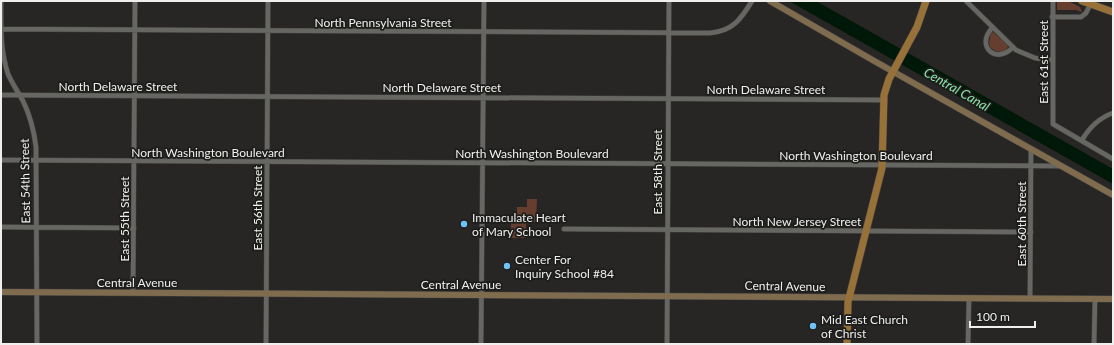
<svg xmlns="http://www.w3.org/2000/svg" width="1114" height="345" font-family="Lato,sans-serif">
  <style>
    .green { fill: #653e2f }
    .water { fill: #001807 }
    .lines { fill: none; stroke-linecap: round; stroke-linejoin: round }
    .street-casing { stroke: #464543; stroke-width: 5.5 }
    .secondary-casing { stroke: #464543; stroke-width: 7 }
    .primary-casing { stroke: #464543; stroke-width: 8 }
    .street { stroke: #666663; stroke-width: 4.5 }
    .secondary { stroke: #7f6b4d; stroke-width: 6 }
    .primary { stroke: #987138; stroke-width: 7 }
    .poi-dot { fill: #71c1f5; stroke: #1d1d1b; stroke-width: 1.5 }
    .labels { text-anchor: middle; dominant-baseline: central; stroke-width: 3.5; stroke-linejoin: round; paint-order: stroke }
    .street-label { font-size: 12px; fill: #efefed; stroke: #1d1d1b }
    .poi-label { font-size: 12px; fill: #efefed; stroke: #1d1d1b; text-anchor: start }
    .water-label { font-size: 13px; font-style: italic; fill: #8ce4a9; stroke: #1d1d1b }
  </style>
  <rect width="100%" height="100%" fill="#272624"/>
  <path class="green" d="M1057,1H1068L1080,7L1082,12L1076,10H1057Z
    M993,32L1006,43L1008,47C1004,55 995,52 990,47L989,42L991,33Z
    M527,199H537L536,222H526V238H511V220L514,217V215H517V207H527Z"/>
  <path class="water" d="M789,1H816L1113,169V184Z"/>
  <g class="lines">
    <defs>
      <path id="street" d="M1,1C1,26 0,50 8,74C12,83 18,92 23,101C30,115 34,131 36,147L37,344
        M966,1L1016,50L1035,58L1052,60
        M1053,1V124L1113,159
        M1052,17H1081L1086,13L1090,5
        M992,28C975,47 997,65 1013,47
        M1,29L710,33C733,31 741,19 752,1
        M1,95L883,100
        M1082,140C1089,128 1099,118 1113,113
        M1,160L1061,166
        M1,227L134,228
        M564,229L1031,232
        M133,293L135,1
        M1030,298L1031,149
        M266,344L268,1
        M481,344L484,1
        M667,344L669,1
        M968,344L969,298
        M1094,344L1095,299"/>
      <path id="secondary" d="M770,1L876,62L1113,195
        M1,292L1113,299"/>
      <path id="primary" d="M1082,1L1113,12
        M847,344L848,302L882,168L884,95L889,79L917,27L926,1"/>
    </defs>
    <use href="#street" class="street-casing"/>
    <use href="#secondary" class="secondary-casing"/>
    <use href="#primary" class="primary-casing"/>
    <use href="#street" class="street"/>
    <use href="#secondary" class="secondary"/>
    <use href="#primary" class="primary"/>
  </g>
  <g class="poi-dot">
    <circle cx="464" cy="224" r="4"/>
    <circle cx="507" cy="266" r="4"/>
    <circle cx="813" cy="326" r="4"/>
  </g>
  <g class="labels">
    <g class="street-label">
      <text x="383" y="22">North Pennsylvania Street</text>
      <text transform="translate(1043 62) rotate(-90)">East 61st Street</text>
      <text x="118" y="86">North Delaware Street</text>
      <text x="442" y="87">North Delaware Street</text>
      <text x="766" y="89">North Delaware Street</text>
      <text x="208" y="152">North Washington Boulevard</text>
      <text x="532" y="153">North Washington Boulevard</text>
      <text x="856" y="155">North Washington Boulevard</text>
      <text transform="translate(657 172) rotate(-90)">East 58th Street</text>
      <text transform="translate(25 181) rotate(-91)">East 54th Street</text>
      <text transform="translate(257 208) rotate(-90)">East 56th Street</text>
      <text transform="translate(124 219) rotate(-90)">East 55th Street</text>
      <text x="797" y="221">North New Jersey Street</text>
      <text transform="translate(1021 224) rotate(-90)">East 60th Street</text>
      <text x="137" y="282">Central Avenue</text>
      <text x="461" y="284">Central Avenue</text>
      <text transform="translate(785 286) rotate(1)">Central Avenue</text>
    </g>
    <g class="poi-label">
      <text x="472" y="217">Immaculate Heart<tspan x="472" dy="14">of Mary School</tspan></text>
      <text x="515" y="259">Center For<tspan x="515" dy="14">Inquiry School #84</tspan></text>
      <text x="821" y="319">Mid East Church<tspan x="821" dy="14">of Christ</tspan></text>
    </g>
    <g class="water-label">
      <text transform="translate(957 89) rotate(30)">Central Canal</text>
    </g>
  </g>
  <rect width="1114" height="345" fill="none" stroke="#efefed" stroke-width="4"/>
  <path d="M970 321v6h65v-6" fill="none" stroke="#efefed" stroke-width="2"/>
  <text x="976" y="321" font-size="12" fill="#efefed" stroke="#1d1d1b" stroke-width="3" paint-order="stroke">100 m</text>
</svg>
